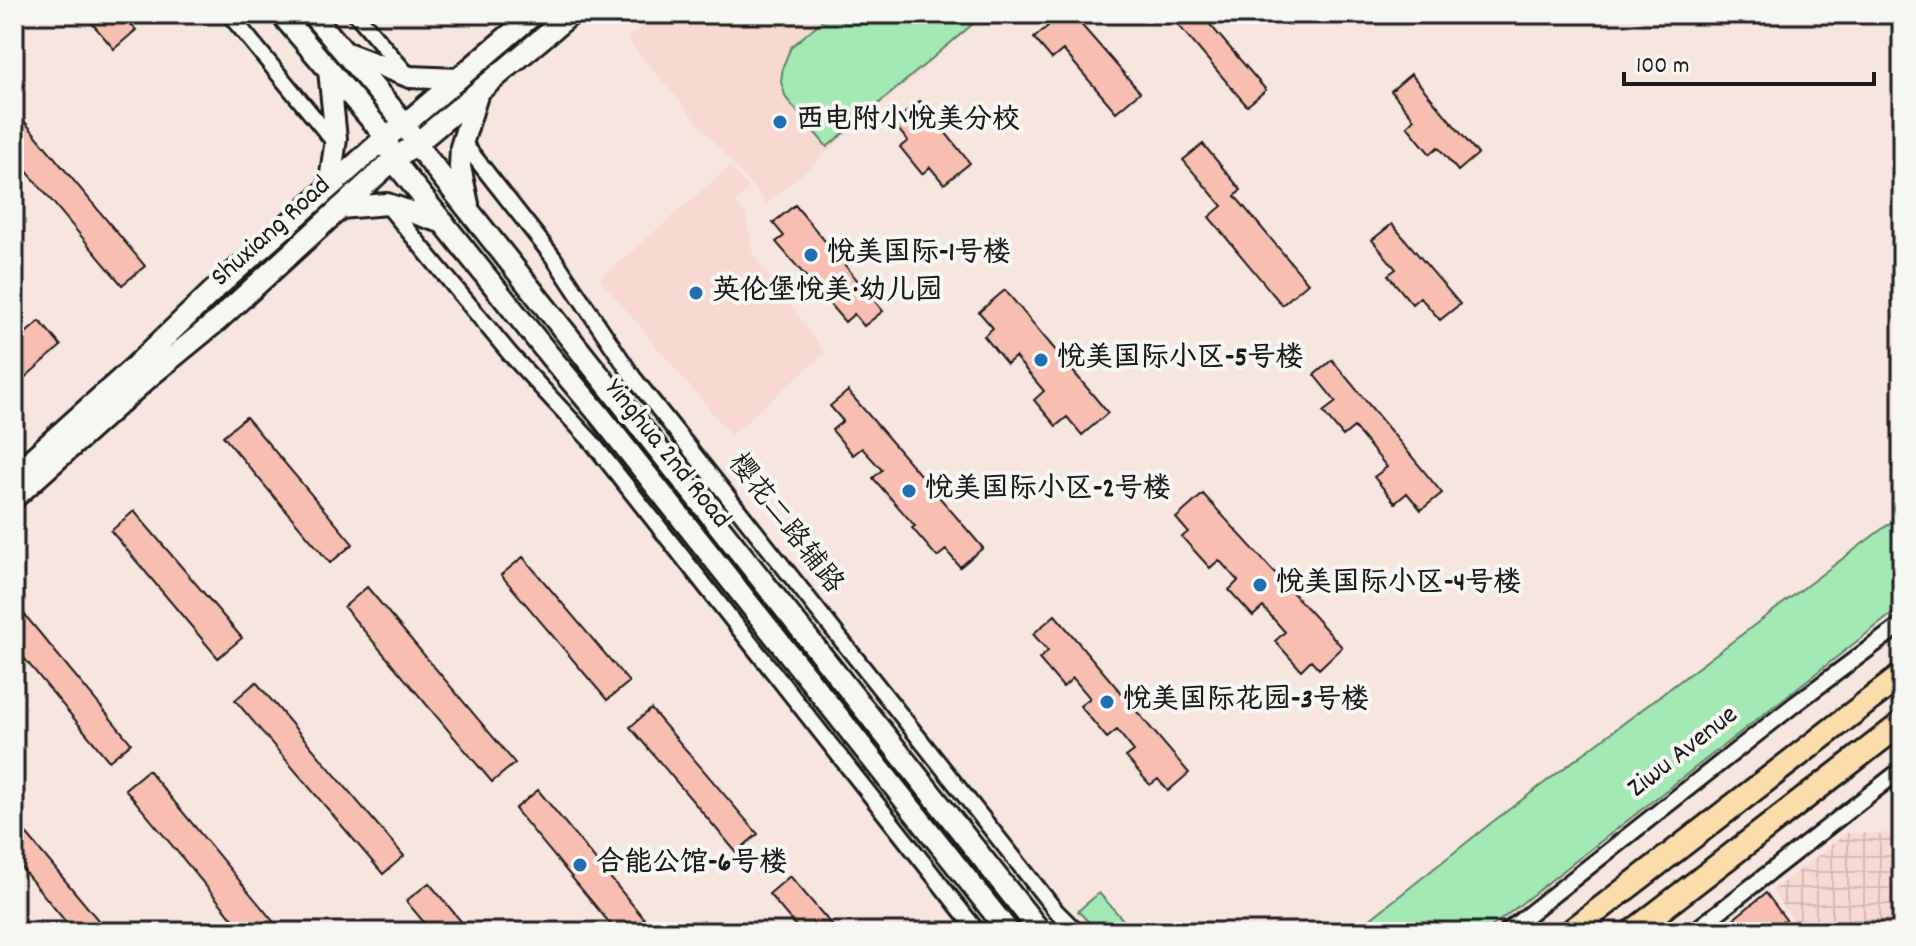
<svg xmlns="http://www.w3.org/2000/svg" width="1916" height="946" font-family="Dekko,'LXGW WenKai TC',sans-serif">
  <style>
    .built { fill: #f7d9d2 }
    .industrial { fill: url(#industrial-grid) }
    .green { fill: #a3e9b5; stroke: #608268; stroke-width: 2 }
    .building { fill: #f8beb2; stroke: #1c1c1c; stroke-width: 2 }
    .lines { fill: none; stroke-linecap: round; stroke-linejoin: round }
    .street-casing { stroke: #1c1c1c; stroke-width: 20 }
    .secondary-casing { stroke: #1c1c1c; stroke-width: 26 }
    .primary-casing { stroke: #1c1c1c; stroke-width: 28 }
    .street { stroke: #f6f6f2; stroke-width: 14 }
    .secondary { stroke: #f6f6f2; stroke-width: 20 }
    .primary { stroke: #fbddab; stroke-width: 22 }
    .poi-dot { fill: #1f6fb2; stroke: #f6f6f2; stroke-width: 3 }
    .labels { text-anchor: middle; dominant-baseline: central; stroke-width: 8; stroke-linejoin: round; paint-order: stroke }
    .poi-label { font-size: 28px; font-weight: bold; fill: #1c1c1c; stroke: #f6f6f2; text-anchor: start }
    .street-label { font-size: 28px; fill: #1c1c1c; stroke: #f6f6f2 }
  </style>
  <defs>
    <pattern id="industrial-grid" width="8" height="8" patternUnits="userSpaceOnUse" patternTransform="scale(2)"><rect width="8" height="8" fill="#f7d9d2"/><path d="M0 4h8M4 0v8" fill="none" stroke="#d3bab4"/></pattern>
  </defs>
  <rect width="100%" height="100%" fill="#f7e5df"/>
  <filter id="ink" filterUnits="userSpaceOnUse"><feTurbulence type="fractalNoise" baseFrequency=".0125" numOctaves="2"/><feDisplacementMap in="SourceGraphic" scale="16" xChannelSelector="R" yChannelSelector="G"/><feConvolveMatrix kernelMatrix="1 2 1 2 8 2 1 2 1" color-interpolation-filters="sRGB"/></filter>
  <g filter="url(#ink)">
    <path class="built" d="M658,14H980L982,18L767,204L627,39Z
      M730,166L749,188L735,203L746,216L753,254L825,353L731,435L600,279Z"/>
    <path class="industrial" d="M1847,833L1902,834V932H1802L1772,891Z"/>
    <path class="green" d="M830,14H978L980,18L827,147L786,98L781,82L783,66L791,47Z
      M1902,514V606L1485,932H1354L1495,820Z
      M1099,893L1134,932H1098L1078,911Z"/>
    <path class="building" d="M84,14H122L136,30L114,49Z
      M1038,14H1072L1140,92L1116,112L1063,50L1052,59L1034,38L1048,26Z
      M1169,14H1201L1266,90L1247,106Z
      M1411,74L1478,154L1458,171L1438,147L1430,154L1407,126L1414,119L1391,91Z
      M920,101L970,163L944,184L930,167L922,174L900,147L908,141L893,123Z
      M14,109L145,266L122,285L14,156Z
      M1203,144L1241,190L1235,196L1308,283L1282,305L1209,217L1222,206L1183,160Z
      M795,205L883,311L864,326L854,314L845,322L776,242L784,236L773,223Z
      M1392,224L1460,304L1440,320L1420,297L1412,304L1388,275L1396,269L1372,240Z
      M1005,290L1108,413L1082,435L1067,417L1056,426L1034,400L1044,391L1015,357L1007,364L984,336L993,328L979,312Z
      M40,321L61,346L14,387V343Z
      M1332,360L1442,493L1421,510L1407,493L1395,503L1374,477L1387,467L1354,427L1343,436L1323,412L1336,402L1314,375Z
      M848,391L983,548L960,567L946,550L937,557L912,528L915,526L873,478L882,470L862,448L853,455L832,430L843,421L830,406Z
      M246,417L353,544L330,563L223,436Z
      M1203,494L1342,647L1319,669L1311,660L1301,670L1275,641L1285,632L1263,607L1253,616L1229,590L1238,581L1219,560L1210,568L1182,537L1188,532L1176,518Z
      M134,511L242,638L218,658L111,531Z
      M523,557L629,682L607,700L501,575Z
      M367,587L515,763L492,782L344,607Z
      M24,614L131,743L109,761L14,646V622Z
      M1055,615L1189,773L1168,791L1158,779L1150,785L1126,757L1134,751L1117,730L1107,738L1080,706L1090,698L1073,678L1063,687L1039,659L1048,651L1033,634Z
      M256,682L404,856L383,874L235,700Z
      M651,709L758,834L736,852L630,727Z
      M148,770L282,932H244L125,789Z
      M538,790L646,921L632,932H617L515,809Z
      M14,819L108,932H74L14,859Z
      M790,876L838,932H801L769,894Z
      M429,883L470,932H432L406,901Z
      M1766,893L1795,932H1717Z"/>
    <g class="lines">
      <defs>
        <path id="street" d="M229,14L335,143
          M356,14L407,74
          M462,141L553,257L633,377L1056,911L1077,932
          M387,205L510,354L592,442L978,932
          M1506,932L1795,704L1902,624
          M1693,932L1902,769"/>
        <path id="secondary" d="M281,14L386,137L393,160L549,355L598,413L1009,932
          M312,14L405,124L416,144L1041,932
          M347,53L410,77L458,79
          M329,70L336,139L329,188
          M468,204L460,167L461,147L478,92
          M340,208L387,204L444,223
          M14,475L133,368L213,291L386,137L405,124L534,14
          M14,498L150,376L217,321L393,160L416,144L571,14"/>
        <path id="primary" d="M1570,932L1902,675
          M1632,932L1902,723"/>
      </defs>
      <use href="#street" class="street-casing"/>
      <use href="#secondary" class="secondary-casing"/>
      <use href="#primary" class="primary-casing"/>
      <use href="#street" class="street"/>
      <use href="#secondary" class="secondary"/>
      <use href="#primary" class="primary"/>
    </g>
  </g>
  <g class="poi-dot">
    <circle cx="780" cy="122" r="8"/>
    <circle cx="811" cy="255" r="8"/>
    <circle cx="696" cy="293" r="8"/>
    <circle cx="1041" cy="360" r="8"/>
    <circle cx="909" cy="491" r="8"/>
    <circle cx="1260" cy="585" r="8"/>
    <circle cx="1107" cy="702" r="8"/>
    <circle cx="580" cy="865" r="8"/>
  </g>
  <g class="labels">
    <g class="poi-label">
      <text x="796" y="122">西电附小悦美分校</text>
      <text x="827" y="255">悦美国际-1号楼</text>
      <text x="712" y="293">英伦堡悦美·幼儿园</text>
      <text x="1057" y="360">悦美国际小区-5号楼</text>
      <text x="925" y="491">悦美国际小区-2号楼</text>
      <text x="1276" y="585">悦美国际小区-4号楼</text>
      <text x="1123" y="702">悦美国际花园-3号楼</text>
      <text x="596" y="865">合能公馆-6号楼</text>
    </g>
    <g class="street-label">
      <text transform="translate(272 233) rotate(-42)">Shuxiang Road</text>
      <text transform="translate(666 455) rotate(51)">Yinghua 2nd Road</text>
      <text transform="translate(784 525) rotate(52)">樱花二路辅路</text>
      <text transform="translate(1684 753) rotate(-38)">Ziwu Avenue</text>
    </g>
  </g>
  <rect width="1916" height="946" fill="none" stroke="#f6f6f2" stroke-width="48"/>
  <rect x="24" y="24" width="1868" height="898" fill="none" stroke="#1c1c1c" stroke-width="3" filter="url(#ink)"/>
  <path d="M1624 72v12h250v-12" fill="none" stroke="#1c1c1c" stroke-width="4"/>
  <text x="1636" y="72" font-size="24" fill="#1c1c1c" stroke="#f6f6f2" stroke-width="6" paint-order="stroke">100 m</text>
</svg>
